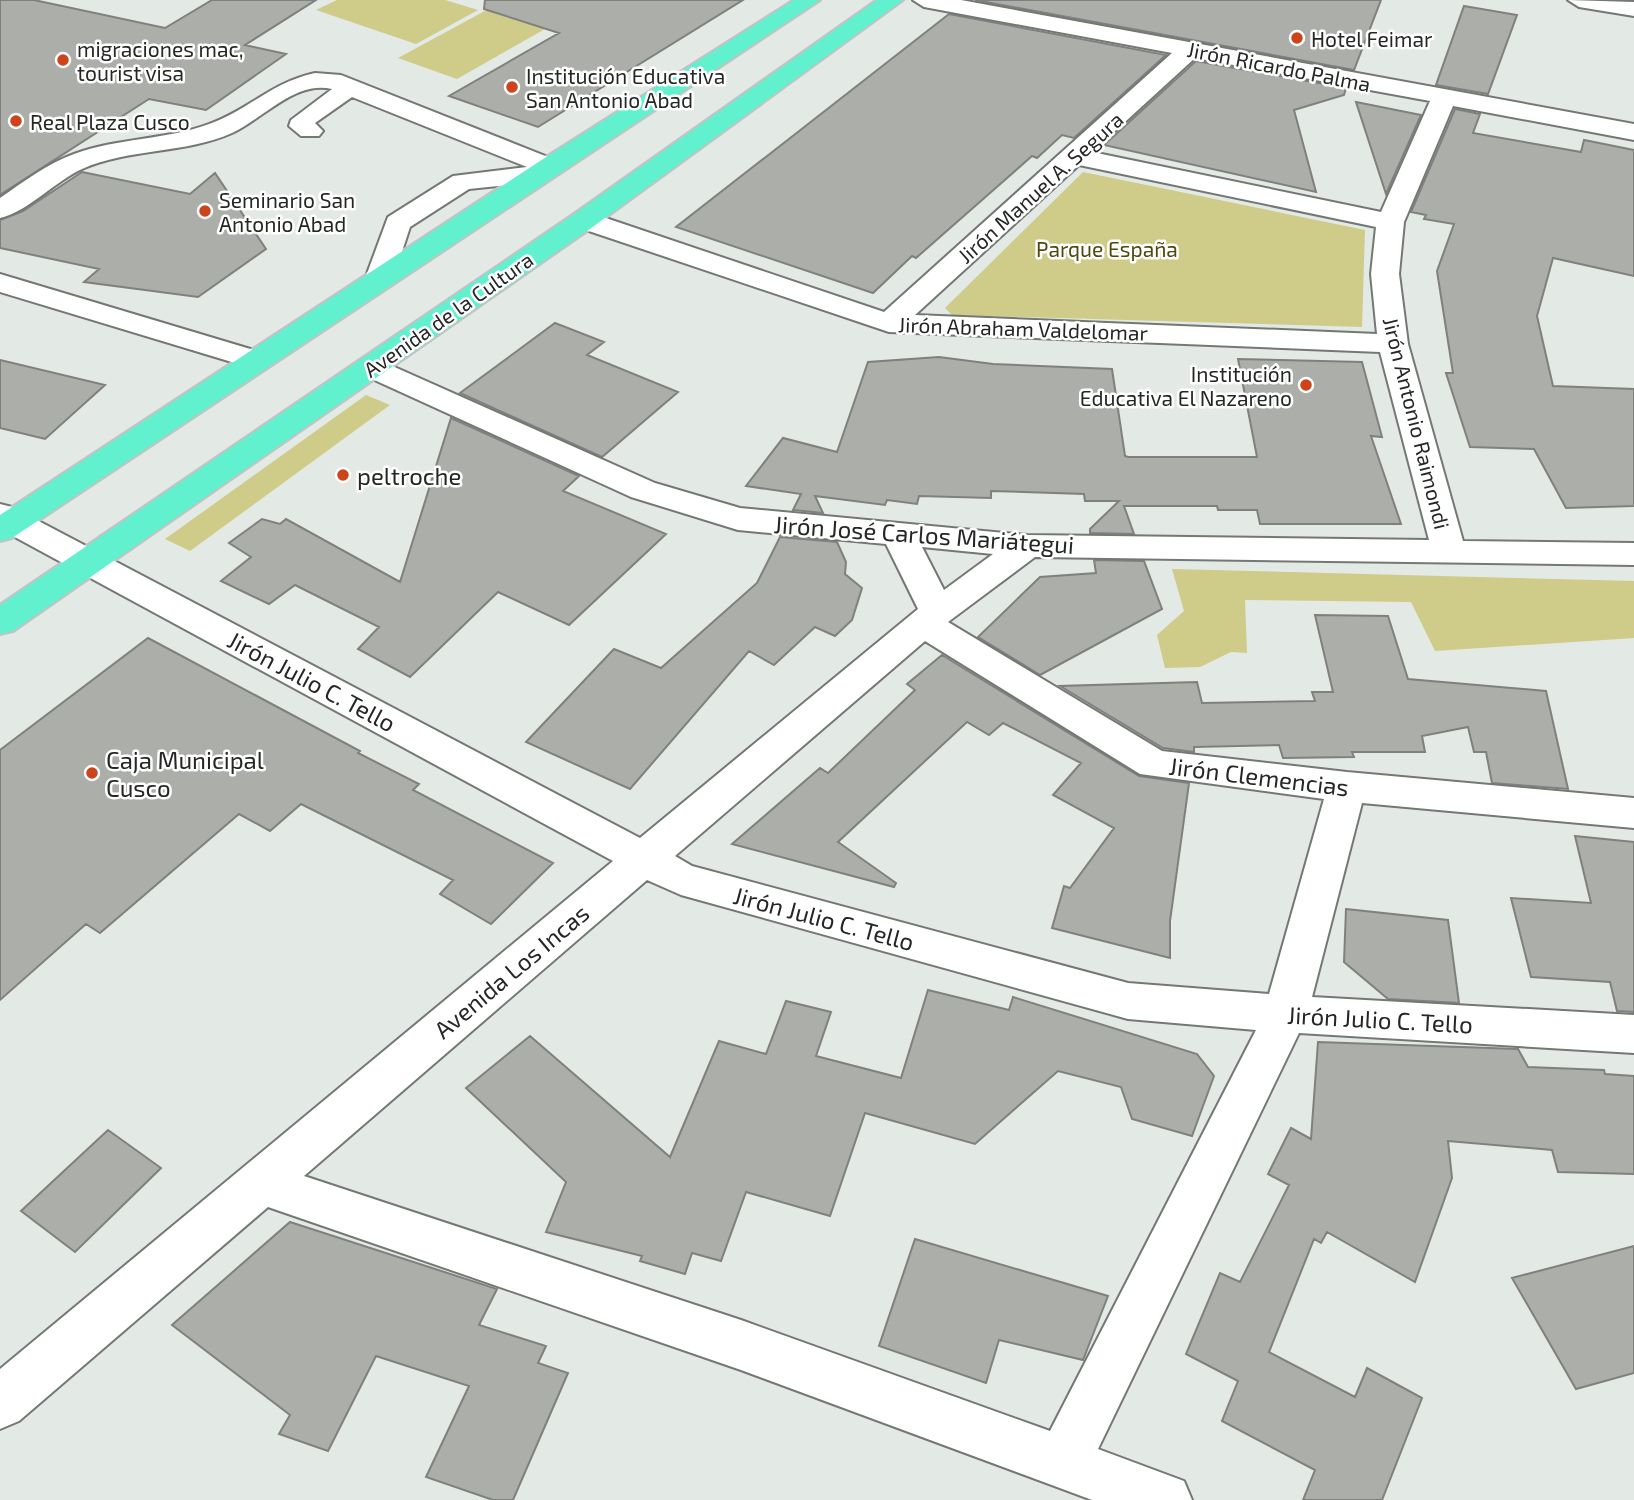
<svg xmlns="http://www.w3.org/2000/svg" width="1634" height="1500" font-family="'Exo 2',sans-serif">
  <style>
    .green { fill: #cfcb88 }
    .building { fill: #acaea9; stroke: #7f817c; stroke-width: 2 }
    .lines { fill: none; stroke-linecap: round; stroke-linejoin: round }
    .minor-casing { stroke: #737874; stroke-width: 4 }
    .highway-casing { stroke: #c2c3c2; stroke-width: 4 }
    .minor { fill: #fff; fill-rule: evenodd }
    .highway { fill: #61f1ce; fill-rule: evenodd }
    .poi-dot { fill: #cd441b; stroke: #fff; stroke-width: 2.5 }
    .labels { text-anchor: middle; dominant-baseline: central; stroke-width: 5; stroke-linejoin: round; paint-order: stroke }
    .far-poi-label { font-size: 21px; fill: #252725; stroke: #fff; text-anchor: start }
    .far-street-label { font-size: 21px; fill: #252725; stroke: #fff }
    .far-park-label { font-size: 21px; fill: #4d490f; stroke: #fff }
    .poi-label { font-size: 24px; fill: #252725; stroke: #fff; text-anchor: start }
    .street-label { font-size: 24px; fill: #252725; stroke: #fff }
  </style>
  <rect width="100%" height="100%" fill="#e3e9e4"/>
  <path class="green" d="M337,0H445L478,10L416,44L316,10Z
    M494,6L552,25L457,79L398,58Z
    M1083,172L1365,230L1362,327L952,315L945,308Z
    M366,395L390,405L190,551L165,539Z
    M1172,569L1634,581V638L1435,651L1411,602L1245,600L1247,653L1231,652L1200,667L1165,668L1157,635L1184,611Z"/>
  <path class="building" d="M0,0H34L165,28L212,0H316L245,45L286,54L206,110L149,99L0,195Z
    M485,0H743L538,127L449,96L559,33L484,9Z
    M975,0H1381L1354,70Z
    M1464,6L1517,15L1488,94L1436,85Z
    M949,14L1166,55L1074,138L1062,135L1037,158L1032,156L916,258L912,256L873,293L676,227Z
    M1196,61L1346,88L1344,95L1294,110L1316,192L1104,145Z
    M1356,102L1421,115L1386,194Z
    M1455,109L1480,114L1473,133L1581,152L1584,140L1634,150V276L1553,258L1537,316L1553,386L1634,389V506L1566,508L1534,449L1470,447L1446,373H1453L1437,271L1454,224L1424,219L1426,215L1411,212Z
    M82,172L190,194L215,173L266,249L198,297L84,282L99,269L0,248V220L23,211Z
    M555,323L604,342L587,355L678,392L602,457L460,393Z
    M939,357L993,364L1112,369L1125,456L1128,457H1257L1238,359L1362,362L1382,437L1371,436L1401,524H1260L1257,510H1218L1217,506H1124L1134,534L1090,533V529L1119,501H1085L1084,494L991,491V498L919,496L917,504L887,500L885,505L815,496L823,513L793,510L801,494L746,486L783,438L837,452L868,362Z
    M0,360L105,385L45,439L0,428Z
    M451,418L579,476L563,491L666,534L569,625L498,592L410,677L358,649L379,627L295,585L269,604L221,581L251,557L229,543L262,519L280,524L286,519L400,582Z
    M780,537L837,542L846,562L845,574L862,588L852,620L835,636L815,627L774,665L749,651L630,789L526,742L614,649L661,668L757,583Z
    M1094,560L1144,561L1162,609L1040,675L978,637L1040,577L1096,573Z
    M1315,615L1388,616L1408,679L1546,691L1568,789L1492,783L1486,752H1474L1468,727L1422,736L1425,752H1352L1354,757L1283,758L1279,745L1194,747V752L1163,748L1060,686L1197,682L1202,703L1315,701L1312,692H1333Z
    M148,638L360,751L358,753L419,784L413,790L553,863L491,924L440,894L453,880L301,804L270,831L239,814L100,933L86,924L0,1000V750Z
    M942,655L1139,776L1189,783L1170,921V958L1052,928L1064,886L1070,888L1114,828L1053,795L1081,763L1003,723L989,735L967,722L838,842L896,883L894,887L732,844L820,768L828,773L915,690L907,684Z
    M1575,836L1634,842V1012L1617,1011L1610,982L1531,977L1511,898L1591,903Z
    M1346,909L1448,920L1459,1003L1388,999L1344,962Z
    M928,990L1009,1010L1013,997L1197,1054L1214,1076L1192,1136L1132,1119L1121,1087L1058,1071L975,1144L865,1113L830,1216L746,1192L721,1261L692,1253L685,1274L640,1261L642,1256L546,1232L566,1182L466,1088L530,1036L670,1157L719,1041L766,1054L786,1001L831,1012L816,1056L901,1078Z
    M1318,1042L1518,1049L1528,1067L1604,1070L1605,1074L1634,1076V1174L1558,1172L1552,1150L1448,1141L1452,1178L1415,1282L1327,1232L1321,1243L1314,1239L1269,1352L1355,1397L1367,1368L1422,1398L1382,1500H1303L1315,1470L1222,1421L1238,1381L1186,1354L1220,1273L1240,1282L1289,1185L1268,1174L1291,1128L1311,1139Z
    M108,1130L161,1168L75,1252L21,1211Z
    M290,1222L497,1289L479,1325L546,1346L538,1363L568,1373L513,1500H493L426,1477L469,1386L376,1356L328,1451L279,1434L290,1415L172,1325Z
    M915,1239L1108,1296L1083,1360L999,1340L986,1383L879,1346Z
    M1634,1246V1373L1576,1389L1512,1278Z"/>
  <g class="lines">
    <defs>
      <path id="minor" d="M913,0H961L1634,124V140L1453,106L1404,222L1399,274L1408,344L1463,541L1634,543V565L1035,557L948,622L1162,751L1347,772L1634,798V828L1362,803L1312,997L1634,1015V1053L1299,1033L1098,1449L1184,1481L1192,1500H1092L741,1370L268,1207L19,1421L0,1429V1369L613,861L0,529V504L12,507L640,838L918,609L886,544L738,530L631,497L359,373L355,367L359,361L370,358L381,361L655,483L740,508L1027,535L1429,540L1380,352L889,332L574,226L570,220L574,214H594L884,312L1172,53L924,7ZM1195,58L1430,101L1381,212L1092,152ZM1079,165L1376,227L1371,274L1377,334L915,315ZM922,547L993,554L944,590ZM925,641L1140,774L1324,799L1269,994L1128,983L692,866L675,856ZM647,880L681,895L1128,1019L1256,1030L1050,1431L741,1320L304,1176Z
        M1568,0L1634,2V16L1579,7Z
        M315,73L341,75L558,161L562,167L547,180L538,182L469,189L410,227L393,279L389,285L379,288L369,285L365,279L388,217L453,176L527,167L352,97L315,123L323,131L319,136H301L289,126L291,120L332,89C295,80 263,119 232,133C185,154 129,148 82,169C54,182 29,211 0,218V198C23,182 47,164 74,154C117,138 166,140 209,124C249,110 270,83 315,73Z
        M0,274L267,354L271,360L267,366L256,369L245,366L0,292Z"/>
      <path id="highway" d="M794,0H820L12,538L0,541V515L540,161Z
        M877,0H903L594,226L13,631L0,634V605L574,214Z"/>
    </defs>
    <use href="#minor" class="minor-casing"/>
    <use href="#highway" class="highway-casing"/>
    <use href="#minor" class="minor"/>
    <use href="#highway" class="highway"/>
  </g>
  <g class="poi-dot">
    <circle cx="1297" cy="38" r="7"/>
    <circle cx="63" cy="60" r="7"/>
    <circle cx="512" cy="87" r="7"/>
    <circle cx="16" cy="121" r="7"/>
    <circle cx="205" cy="211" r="7"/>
    <circle cx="1306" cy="385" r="7"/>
    <circle cx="343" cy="475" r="7"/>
    <circle cx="92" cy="773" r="7"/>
  </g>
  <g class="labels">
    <g class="far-poi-label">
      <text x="1311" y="38">Hotel Feimar</text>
      <text x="77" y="48">migraciones mac,<tspan x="77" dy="24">tourist visa</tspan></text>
      <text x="526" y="75">Institución Educativa<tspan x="526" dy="24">San Antonio Abad</tspan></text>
      <text x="30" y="121">Real Plaza Cusco</text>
      <text x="219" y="199">Seminario San<tspan x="219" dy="24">Antonio Abad</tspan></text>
      <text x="1292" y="373" text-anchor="end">Institución<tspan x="1292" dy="24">Educativa El Nazareno</tspan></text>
    </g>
    <g class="far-street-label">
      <text transform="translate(1279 66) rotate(11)">Jirón Ricardo Palma</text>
      <text transform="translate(1040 187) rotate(-42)">Jirón Manuel A. Segura</text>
      <text transform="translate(448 314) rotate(-35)">Avenida de la Cultura</text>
      <text transform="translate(1023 328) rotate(2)">Jirón Abraham Valdelomar</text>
      <text transform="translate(1417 423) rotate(76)">Jirón Antonio Raimondi</text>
    </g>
    <g class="far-park-label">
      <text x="1107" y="248">Parque España</text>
    </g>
    <g class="poi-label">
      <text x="357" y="475">peltroche</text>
      <text x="106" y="759">Caja Municipal<tspan x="106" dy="28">Cusco</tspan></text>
    </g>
    <g class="street-label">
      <text transform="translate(924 534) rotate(4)">Jirón José Carlos Mariátegui</text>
      <text transform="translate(312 681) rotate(28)">Jirón Julio C. Tello</text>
      <text transform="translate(1259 776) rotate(7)">Jirón Clemencias</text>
      <text transform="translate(824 918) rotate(15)">Jirón Julio C. Tello</text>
      <text transform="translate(511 971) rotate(-40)">Avenida Los Incas</text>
      <text transform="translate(1380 1019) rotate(3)">Jirón Julio C. Tello</text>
    </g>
  </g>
</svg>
